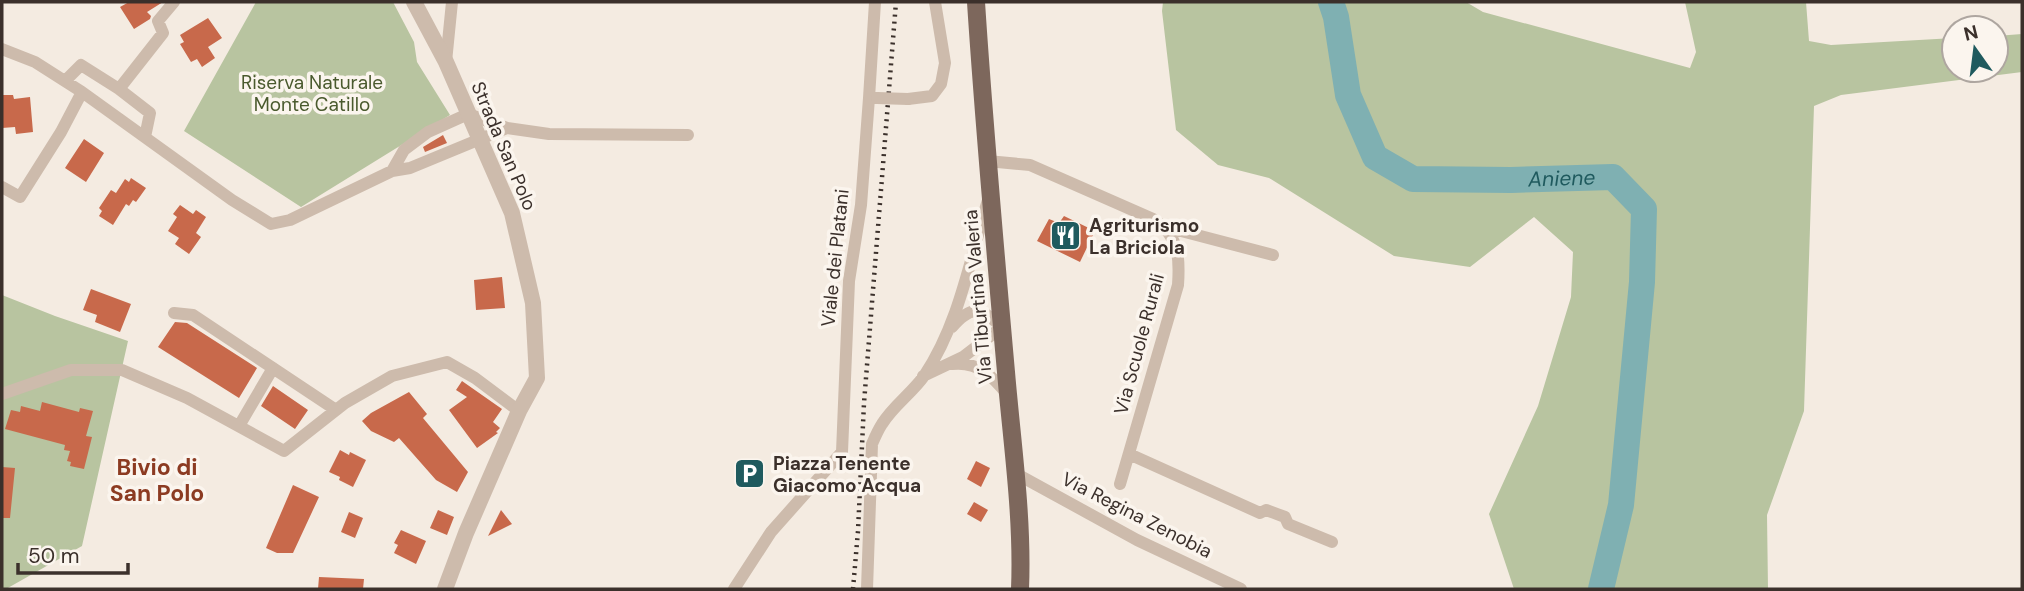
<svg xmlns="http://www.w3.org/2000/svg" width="2024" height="591" font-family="'DM Sans',sans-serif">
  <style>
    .green { fill: #b8c4a0 }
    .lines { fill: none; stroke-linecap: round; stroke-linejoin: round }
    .river { stroke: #7fb0b2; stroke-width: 26 }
    .building { fill: #c8694b }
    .minor { stroke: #cdbbac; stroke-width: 12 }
    .tertiary { stroke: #cdbbac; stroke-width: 16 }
    .primary { stroke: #7d675c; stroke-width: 18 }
    .rail { stroke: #3b302b; stroke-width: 4.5; stroke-dasharray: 2 5; stroke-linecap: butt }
    .minor-bridge { stroke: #cdbbac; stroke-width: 12 }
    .labels { text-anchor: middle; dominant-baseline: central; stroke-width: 7; stroke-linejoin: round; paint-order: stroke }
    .park-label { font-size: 19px; fill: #4a5a2e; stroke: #fbf5ee }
    .street-label { font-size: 19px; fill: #3b302b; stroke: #fbf5ee }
    .poi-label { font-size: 19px; font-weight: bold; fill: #3b302b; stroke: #fbf5ee; text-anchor: start }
    .water-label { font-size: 21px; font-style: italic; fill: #1f5a5e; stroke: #fbf5ee }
    .quarter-label { font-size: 23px; font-weight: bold; fill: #8c3b22; stroke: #fbf5ee }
  </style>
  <rect width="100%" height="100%" fill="#f4ebe1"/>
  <path class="green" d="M256,2H393L414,42L417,62L450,115L301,207L184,131Z
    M1163,2H1466L1483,12L1690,68L1696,52L1685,2H1806L1809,41L1831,45L1954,38V70H1996V36L2022,34V72L1841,95L1814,106L1804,411L1767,515L1768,589H1514L1489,514L1538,406L1571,297L1573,252L1534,217L1470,267L1394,256L1269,178L1218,165L1176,130L1162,11Z
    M2,295L55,316L128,341L82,546L6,589H2Z"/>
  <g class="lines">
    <path class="river" id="s1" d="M1331,2L1336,17L1348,95L1375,157L1413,179L1511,180L1613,177L1644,209L1642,282L1621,505L1601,589"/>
  </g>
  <path class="building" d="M129,2H163L147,12L151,16L150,19L134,29L120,7Z
    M208,18L222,38L208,47L215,58L202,67L197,59L191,62L180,44L184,42L180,35Z
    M2,95H13L14,99L30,97L33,132L16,134L15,127L2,128Z
    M443,135L447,143L425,152L423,147Z
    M84,139L104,153L86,182L65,168Z
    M131,178L146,188L136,202L133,200L129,206L126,204L113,225L99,216L102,211L99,208L111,190L116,193L125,179L129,182Z
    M180,205L193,214L196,210L206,217L196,233L201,237L189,254L175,244L179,238L168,231L177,217L173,214Z
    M1064,216L1095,231L1080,262L1037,241L1049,219L1059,223Z
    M502,277L505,308L476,310L474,280Z
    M91,289L131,304L120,332L95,322L97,315L83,310Z
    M175,322L187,323L257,368L239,398L158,347Z
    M462,381L502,409L493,422L500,428L496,432L498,433L477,448L449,410L467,397L456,390Z
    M273,386L308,410L295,429L261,406Z
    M409,392L427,414L423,418L468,472L457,492L436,480L399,438L394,442L371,431L362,421L371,413Z
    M42,402L79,412L80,408L93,411L86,436L92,437L84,469L70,466L71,462L67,461L70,451L64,450L65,445L5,429L11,410L20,412L21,406L40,411Z
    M340,450L349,455L350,452L366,460L353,487L339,480L340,477L329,472Z
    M976,461L990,468L981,487L967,479Z
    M2,467L15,468L10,518H2Z
    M293,485L319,497L293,553H277L266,548Z
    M974,502L988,510L981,522L967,514Z
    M438,510L454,517L447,535L430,528Z
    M501,510L512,524L488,536Z
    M349,512L363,518L355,538L341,532Z
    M401,530L426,541L416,564L394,553L398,545L394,543Z
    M319,577L364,579L363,589H318Z"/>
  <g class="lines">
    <path class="minor" d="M2,49L35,62L82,92L232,200L271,224L290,220L392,171L410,168L507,128
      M446,62L452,2
      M65,81L81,65L119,89L150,113L145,137
      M119,89L163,33L158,21L174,2
      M869,98L875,2
      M908,99L932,96L941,84L945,63L935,2
      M987,161L1030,165L1153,219C1179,236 1180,256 1178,285L1120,484
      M392,171L404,150L428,132L468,114L507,128L549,134L688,135
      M2,187L20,197L61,132L82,92
      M1166,227L1273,255
      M174,313L193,315L336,410
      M952,364C979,361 992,376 1008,395
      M923,376L963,357L1002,327C981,308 972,304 952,327
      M2,394L71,370H122L187,398L284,451L345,403L392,376L447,362L475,378L519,411
      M239,426L273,368
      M1129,454L1260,513L1266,510L1285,517L1288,524L1332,542
      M1015,473L1137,540L1241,589
      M734,589L771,532L842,452L849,281L861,205L869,98H877
      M867,589L872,444C875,437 878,430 882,424C893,406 912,393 924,376C959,324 970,259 988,200"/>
    <path class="tertiary" d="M414,2L446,62L512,213L533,303L537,378L519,411L466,533L445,589"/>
    <path class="primary" d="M976,2C984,125 995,249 1006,372C1012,444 1023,517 1020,589"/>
    <path class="rail" d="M853,589L858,531L864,403L896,2"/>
    <path class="minor-bridge" d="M877,98L908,99"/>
  </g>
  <defs>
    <symbol id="restaurant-square" viewBox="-11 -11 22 22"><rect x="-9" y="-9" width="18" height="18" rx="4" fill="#1f5a5e" stroke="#fbf5ee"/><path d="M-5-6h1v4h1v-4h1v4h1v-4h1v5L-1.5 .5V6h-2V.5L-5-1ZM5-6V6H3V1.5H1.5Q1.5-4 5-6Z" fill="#fff"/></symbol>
    <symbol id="parking-square" viewBox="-11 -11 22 22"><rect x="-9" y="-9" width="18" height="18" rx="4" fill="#1f5a5e" stroke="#fbf5ee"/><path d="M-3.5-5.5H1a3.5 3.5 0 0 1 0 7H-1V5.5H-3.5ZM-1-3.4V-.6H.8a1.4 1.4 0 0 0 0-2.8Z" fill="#fff"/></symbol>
  </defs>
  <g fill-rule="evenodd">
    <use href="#restaurant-square" x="1048" y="218" width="35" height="35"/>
    <use href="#parking-square" x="732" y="456" width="35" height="35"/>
  </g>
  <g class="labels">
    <g class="park-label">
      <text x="312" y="82">Riserva Naturale<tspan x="312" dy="22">Monte Catillo</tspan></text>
    </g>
    <g class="street-label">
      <text transform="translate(504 146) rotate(67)">Strada San Polo</text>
      <text transform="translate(835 258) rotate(-84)">Viale dei Platani</text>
      <text transform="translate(978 297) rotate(-95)">Via Tiburtina Valeria</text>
      <text transform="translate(1139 344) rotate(-75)">Via Scuole Rurali</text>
      <text transform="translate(1137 515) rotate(27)">Via Regina Zenobia</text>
    </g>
    <g class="poi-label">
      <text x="1089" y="225">Agriturismo<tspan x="1089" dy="22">La Briciola</tspan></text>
      <text x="773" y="463">Piazza Tenente<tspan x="773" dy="22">Giacomo Acqua</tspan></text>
    </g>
    <g class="water-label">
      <text stroke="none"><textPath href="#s1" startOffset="355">Aniene</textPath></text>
    </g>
    <g class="quarter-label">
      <text x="157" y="467">Bivio di<tspan x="157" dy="26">San Polo</tspan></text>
    </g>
  </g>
  <rect width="2024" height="591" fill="none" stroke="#3b302b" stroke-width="7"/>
  <g transform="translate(1975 49) rotate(346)"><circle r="33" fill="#fbf5ee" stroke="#aea6a0" stroke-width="2"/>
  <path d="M0-5L12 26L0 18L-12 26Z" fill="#1f5a5e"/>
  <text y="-10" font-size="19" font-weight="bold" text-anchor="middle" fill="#3b302b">N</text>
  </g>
  <path d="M18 563v10h110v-10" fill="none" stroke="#3b302b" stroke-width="3.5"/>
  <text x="28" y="563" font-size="21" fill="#3b302b" stroke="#fbf5ee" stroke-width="5" paint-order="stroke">50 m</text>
</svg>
